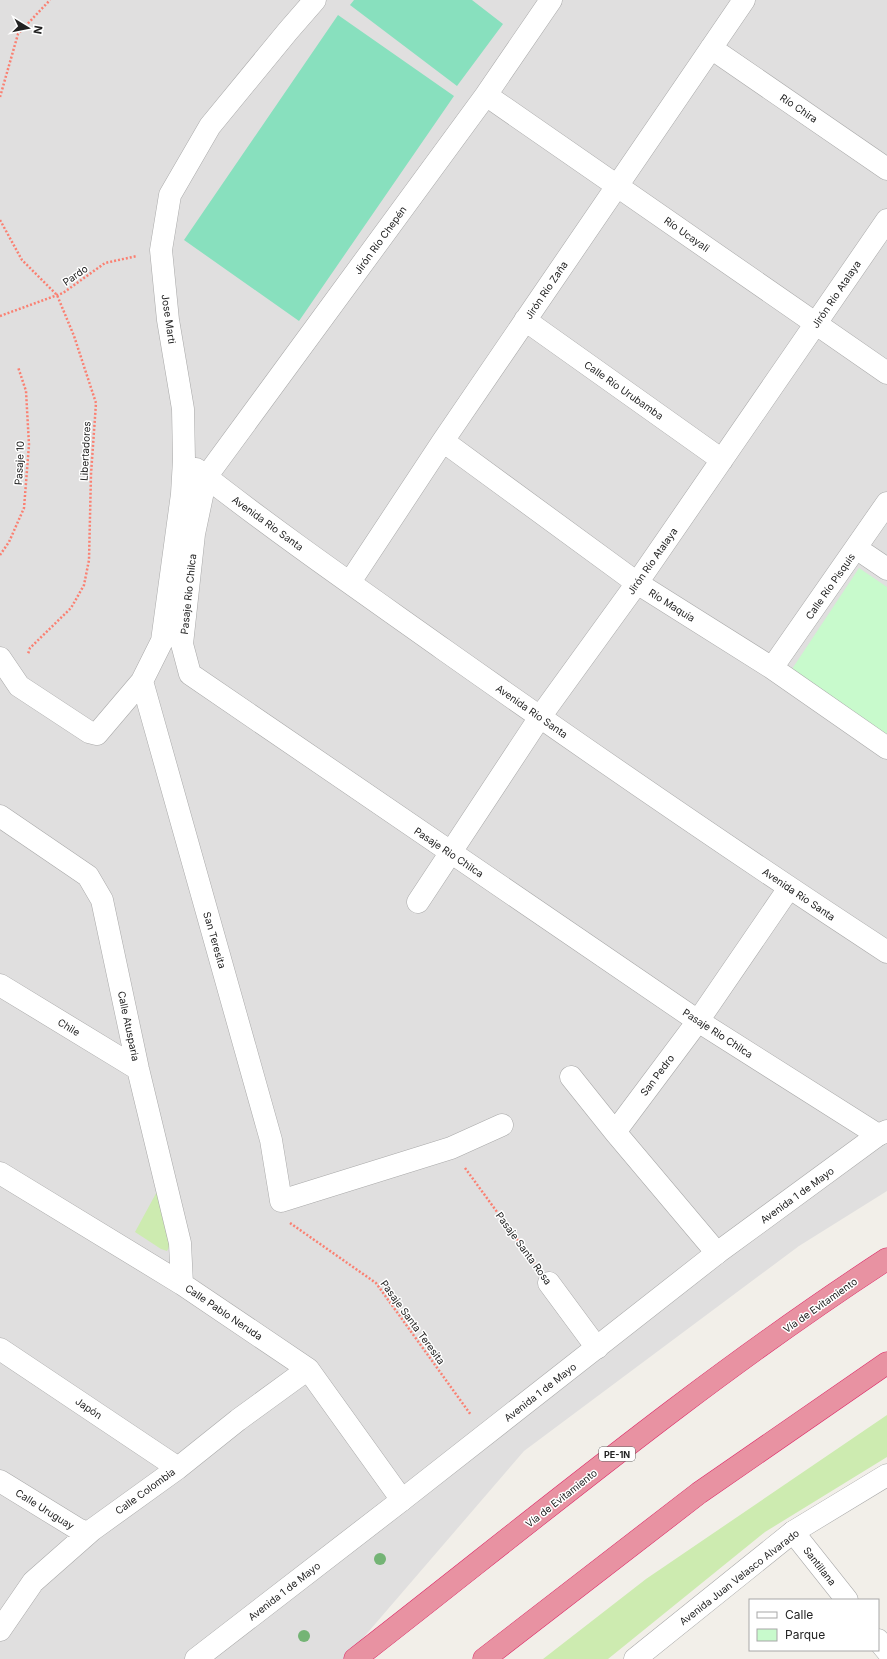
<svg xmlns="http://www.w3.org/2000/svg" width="887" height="1659" font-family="Inter,sans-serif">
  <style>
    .residential { fill: #e0dfdf }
    .grass { fill: #cdebb0 }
    .park { fill: #c8facc }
    .pitch { fill: #88e0be }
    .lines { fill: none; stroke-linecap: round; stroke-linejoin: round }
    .minor-casing { stroke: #a9a9a9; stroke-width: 23 }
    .tertiary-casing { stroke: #a9a9a9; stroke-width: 23 }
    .motorway-casing { stroke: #dc2a67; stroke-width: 23 }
    .path { stroke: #fa8072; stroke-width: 2.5; stroke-dasharray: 2 2; stroke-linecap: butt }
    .minor { stroke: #fff; stroke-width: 22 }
    .tertiary { stroke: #fff; stroke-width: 22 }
    .motorway { stroke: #e892a2; stroke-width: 22 }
    .tree { fill: #74b475 }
    .labels { text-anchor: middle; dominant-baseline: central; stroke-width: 3; stroke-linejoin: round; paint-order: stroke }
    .shield { fill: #fff; stroke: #646464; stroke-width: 1 }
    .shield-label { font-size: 9px; font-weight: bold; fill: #222 }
    .street-label { font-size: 10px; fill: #222; stroke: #fff }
  </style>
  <rect width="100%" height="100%" fill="#f2efe9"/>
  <path class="residential" d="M0,0H887V1191L799,1246L524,1451L345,1659H0Z"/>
  <path class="grass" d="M160,1186C163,1199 175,1241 167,1251L161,1249L135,1232Z
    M887,1415V1457L765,1532L608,1659H543L646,1579Z"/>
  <path class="park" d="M859,568L887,587V734L790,672Z"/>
  <path class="pitch" d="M354,0H472L503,24L457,86L350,5Z
    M338,15L454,96L299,321L184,240Z"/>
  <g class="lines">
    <defs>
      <path id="minor" d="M551,0L486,95L206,477L194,534L182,644L190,674L698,1021L878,1135
        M711,48L887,169
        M486,95L887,373
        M525,320L722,460
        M443,441L637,583L772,668L887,748
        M196,469C276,532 360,590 443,649C589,752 737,854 887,952
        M856,548L887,569
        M350,582L443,441L744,0
        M0,658L19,686L89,732L97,734L142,681L162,641L182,494L184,460L183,409L168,320L161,250L170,195L210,126L288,31L315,0
        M772,668L887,503
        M142,681L271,1140L281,1201L451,1148L502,1125
        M0,816L88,876L102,900L138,1069L180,1243L182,1284
        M418,902L540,717L637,583L887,220
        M0,985L138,1069
        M571,1077L615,1132L717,1253
        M615,1132L698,1021L789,888
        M0,1173L182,1284L308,1369L402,1500
        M549,1283L597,1348
        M0,1349L178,1468
        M0,1481L78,1529L85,1532L92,1530
        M793,1532L847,1600
        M0,1630L33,1582L92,1530L178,1468L238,1420L308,1369
        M878,1640L887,1651"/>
      <path id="tertiary" d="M196,1659L402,1500L717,1253L878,1135L887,1131
        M635,1659L793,1532L887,1475"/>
      <path id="motorway" d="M355,1659C530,1523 701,1380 887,1259
        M484,1659L699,1493L887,1363"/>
    </defs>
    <use href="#minor" class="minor-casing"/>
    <use href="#tertiary" class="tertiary-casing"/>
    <use href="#motorway" class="motorway-casing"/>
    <path class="path" d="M0,97L18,34L50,0
      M0,220L22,260L57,295L74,336L96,403L91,474L89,560L84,585L71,608L30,648L28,654
      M0,316L63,293L105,263L137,256
      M0,555L9,542L24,508L29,445L26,391L18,367
      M465,1168L535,1264
      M290,1223L376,1283L471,1415"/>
    <use href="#minor" class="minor"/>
    <use href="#tertiary" class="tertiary"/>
    <use href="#motorway" class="motorway"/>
  </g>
  <g class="tree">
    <circle cx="380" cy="1559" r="6"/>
    <circle cx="304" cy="1636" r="6"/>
  </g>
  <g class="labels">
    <rect class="shield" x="599" y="1447" width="36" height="14" rx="3"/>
    <g class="shield-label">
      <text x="617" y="1454">PE-1N</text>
    </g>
    <g class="street-label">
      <text transform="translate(799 108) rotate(34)">Río Chira</text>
      <text transform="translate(687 234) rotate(35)">Río Ucayali</text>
      <text transform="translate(380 240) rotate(-54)">Jirón Río Chepén</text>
      <text transform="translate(75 275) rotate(-35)">Pardo</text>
      <text transform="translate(546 290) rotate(-56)">Jirón Río Zaña</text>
      <text transform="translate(836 294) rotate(-56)">Jirón Río Atalaya</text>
      <text transform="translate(169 319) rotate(82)">Jose Marti</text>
      <text transform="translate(624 390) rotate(35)">Calle Río Urubamba</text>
      <text transform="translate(85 451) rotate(-87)">Libertadores</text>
      <text transform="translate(19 463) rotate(-87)">Pasaje 10</text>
      <text transform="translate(268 523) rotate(36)">Avenida Rio Santa</text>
      <text transform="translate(652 561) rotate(-55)">Jirón Río Atalaya</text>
      <text transform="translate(830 586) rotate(-55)">Calle Río Pisquis</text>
      <text transform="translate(188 594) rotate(-84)">Pasaje Rio Chilca</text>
      <text transform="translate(672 605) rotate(32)">Río Maquia</text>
      <text transform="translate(532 711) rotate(35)">Avenida Rio Santa</text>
      <text transform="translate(449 852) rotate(34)">Pasaje Rio Chilca</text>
      <text transform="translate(799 894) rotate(34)">Avenida Rio Santa</text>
      <text transform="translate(215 940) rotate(74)">San Teresita</text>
      <text transform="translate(129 1026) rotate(78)">Calle Atusparia</text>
      <text transform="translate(69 1027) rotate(31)">Chile</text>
      <text transform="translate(718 1033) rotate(33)">Pasaje Rio Chilca</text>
      <text transform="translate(657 1075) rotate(-53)">San Pedro</text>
      <text transform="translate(797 1195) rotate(-36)">Avenida 1 de Mayo</text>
      <text transform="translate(524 1248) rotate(54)">Pasaje Santa Rosa</text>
      <text transform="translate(820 1305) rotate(-35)">Vía de Evitamiento</text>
      <text transform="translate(224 1312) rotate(34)">Calle Pablo Neruda</text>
      <text transform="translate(413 1322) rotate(54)">Pasaje Santa Teresita</text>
      <text transform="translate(540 1392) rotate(-38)">Avenida 1 de Mayo</text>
      <text transform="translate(89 1408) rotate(34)">Japón</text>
      <text transform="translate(145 1491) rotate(-36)">Calle Colombia</text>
      <text transform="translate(561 1498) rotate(-38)">Vía de Evitamiento</text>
      <text transform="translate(45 1509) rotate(32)">Calle Uruguay</text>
      <text transform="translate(820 1566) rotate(52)">Santillana</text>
      <text transform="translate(739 1577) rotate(-38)">Avenida Juan Velasco Alvarado</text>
      <text transform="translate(284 1591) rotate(-38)">Avenida 1 de Mayo</text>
    </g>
  </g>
  <rect x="749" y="1599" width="130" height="52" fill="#ffffff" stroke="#a7a7a7"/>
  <rect x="757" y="1612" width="20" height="6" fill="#ffffff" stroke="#a7a7a7"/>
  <text x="785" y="1619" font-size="12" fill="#222222">Calle</text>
  <rect x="757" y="1629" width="20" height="12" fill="#c8facc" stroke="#a7a7a7"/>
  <text x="785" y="1639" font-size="12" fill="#222222">Parque</text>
  <g transform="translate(28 28) rotate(100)" stroke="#ffffff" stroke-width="3" paint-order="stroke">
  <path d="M0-3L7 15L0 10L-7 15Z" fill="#222222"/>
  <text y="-6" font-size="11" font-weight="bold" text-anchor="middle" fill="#222222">N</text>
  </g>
</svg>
